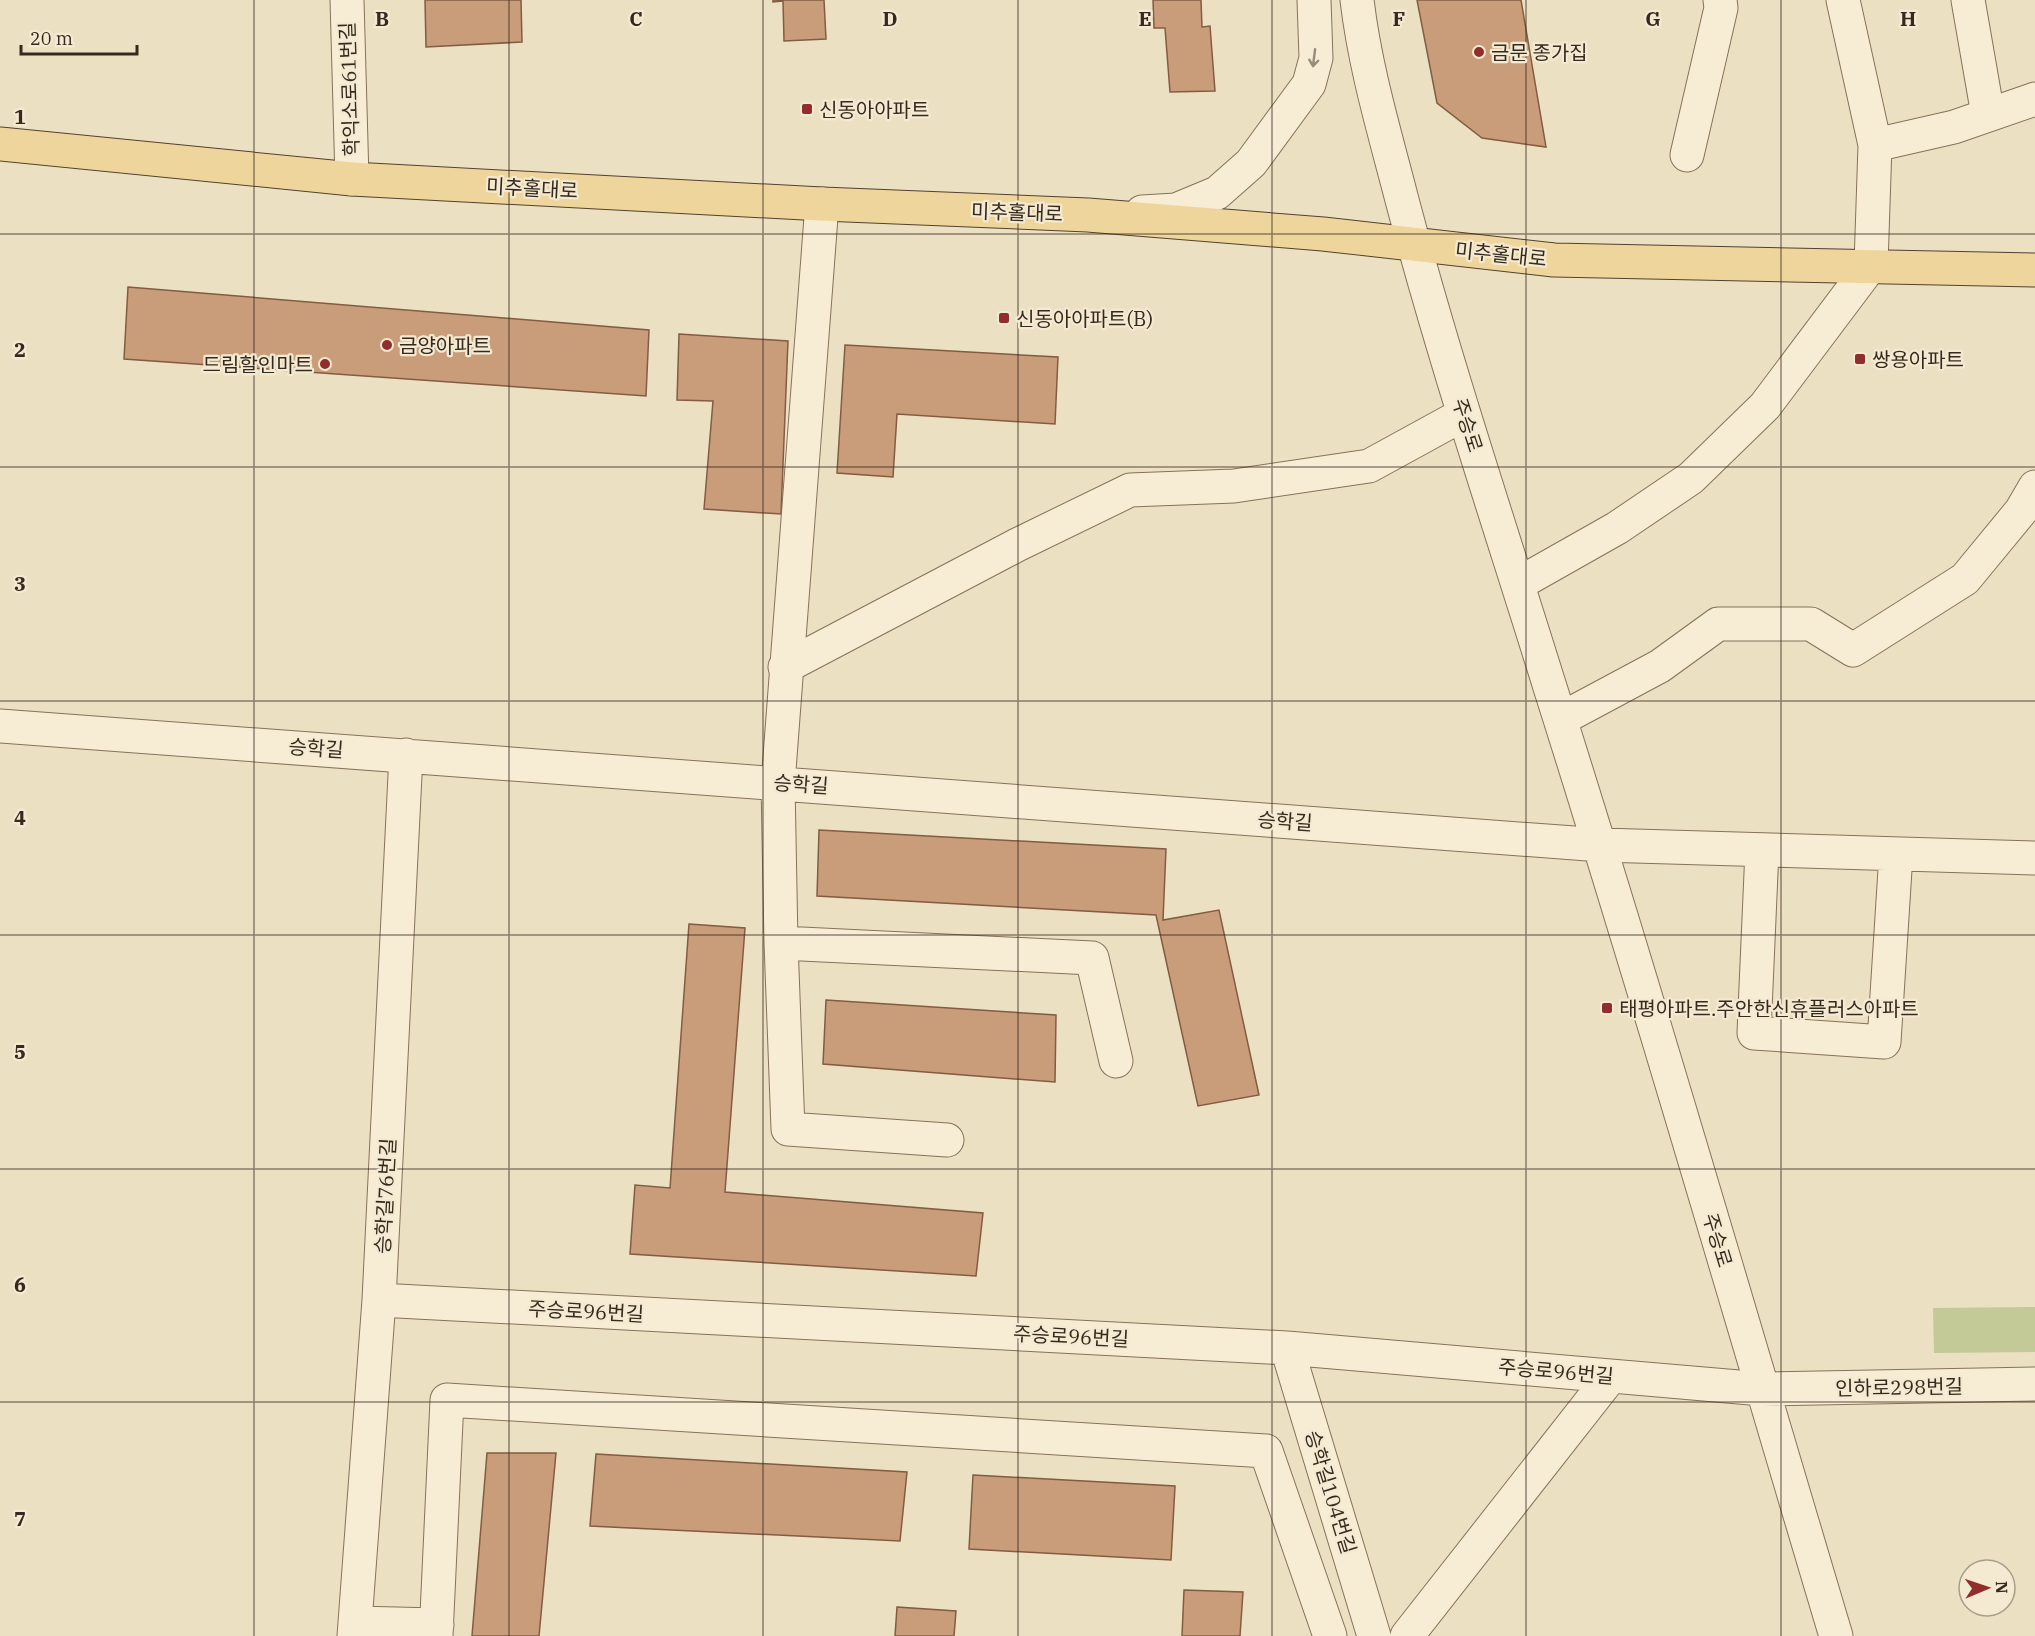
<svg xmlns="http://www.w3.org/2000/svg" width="2035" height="1636" font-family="'IBM Plex Serif','Noto Sans KR',serif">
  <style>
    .green { fill: #c3c997 }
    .building { fill: #c99c7a; stroke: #835c41; stroke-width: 1.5 }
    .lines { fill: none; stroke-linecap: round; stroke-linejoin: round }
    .minor-casing { stroke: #85725a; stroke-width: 35 }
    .major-casing { stroke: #53402f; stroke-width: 35 }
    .minor { stroke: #f7edd5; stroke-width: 33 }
    .major { stroke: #eed59c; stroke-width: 33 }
    .oneway { stroke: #968c7a }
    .grid { fill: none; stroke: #362a1e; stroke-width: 1.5; stroke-opacity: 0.55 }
    .poi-dot { fill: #922d2d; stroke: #f4ead2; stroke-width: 2 }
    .labels { text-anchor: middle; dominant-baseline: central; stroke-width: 4.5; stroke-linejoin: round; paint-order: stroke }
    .poi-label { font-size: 20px; fill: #362a1e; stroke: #f4ead2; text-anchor: start }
    .street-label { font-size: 20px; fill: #362a1e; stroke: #f4ead2 }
    .grid-label { font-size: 20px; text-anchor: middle; font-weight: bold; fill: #362a1e; stroke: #f4ead2; stroke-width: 4.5; stroke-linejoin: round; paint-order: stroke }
  </style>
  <rect width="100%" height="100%" fill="#ece0c3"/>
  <path class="green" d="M2035,1307V1352L1934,1353L1933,1308Z"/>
  <path class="building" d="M425,0H521L522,42L426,47Z
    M773,0H824L826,39L784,41L783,1L773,2Z
    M1153,0H1201L1202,27L1210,26L1215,91L1170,92L1165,28H1154Z
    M1417,0H1521L1546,147L1482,138L1437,103Z
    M128,287L649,330L646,396L124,359Z
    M679,334L788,341L781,514L704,509L713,401L677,400Z
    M845,345L1058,357L1055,424L897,414L893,477L837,473Z
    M819,830L1166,849L1163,920L1219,910L1259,1095L1198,1106L1156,915L817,896Z
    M689,924L745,928L725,1192L983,1213L976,1276L630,1254L635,1185L670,1188Z
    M826,1000L1056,1015L1055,1082L823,1064Z
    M487,1453H556L539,1636H472Z
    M596,1454L907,1472L900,1541L590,1526Z
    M973,1475L1175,1486L1171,1560L969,1549Z
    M1184,1590L1243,1592L1240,1636H1182Z
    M897,1607L956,1611L954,1636H895Z"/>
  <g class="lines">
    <defs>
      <path id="minor" d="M347,0L352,179
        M1357,0C1365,68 1385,134 1402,200C1445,363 1499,523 1549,684C1649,1000 1741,1318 1836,1636
        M1968,0L1988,115
        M1875,145L1954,127L2035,99
        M1687,155L1721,8L1720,0
        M822,204L778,783L781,943L788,1129L947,1140
        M1142,212L1176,210L1217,193L1251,163L1309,84L1316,58L1314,0
        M1518,584L1617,528L1691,478L1765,406L1871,265L1875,145L1843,0
        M785,667L1017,545L1130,490L1234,486L1369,466L1464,414
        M1561,719L1660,666L1718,624H1811L1853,650L1965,579L2021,511L2035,487
        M0,726L1601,845L2035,858
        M1762,850L1754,1033L1884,1042L1896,854
        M781,943L1092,958L1116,1061
        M379,1300L1287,1348L1762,1389L2035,1384
        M1287,1348L1374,1636
        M355,1623L437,1625
        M354,1636L379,1300L406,755
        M436,1636L447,1400L1266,1451L1330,1636
        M1407,1636L1611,1376"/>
      <path id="major" d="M0,144L352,179L822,204L1088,215L1323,234L1554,260L2035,270"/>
    </defs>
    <use href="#minor" class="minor-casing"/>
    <use href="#major" class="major-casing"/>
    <use href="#minor" class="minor"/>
    <use href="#major" class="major"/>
  </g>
  <defs><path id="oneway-shaft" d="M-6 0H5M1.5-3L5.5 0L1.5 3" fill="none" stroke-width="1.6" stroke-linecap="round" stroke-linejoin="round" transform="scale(1.5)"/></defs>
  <use class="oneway" href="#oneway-shaft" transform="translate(1314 58) rotate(97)"/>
  <path class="grid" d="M254,0V1636M509,0V1636M763,0V1636M1018,0V1636M1272,0V1636M1526,0V1636M1781,0V1636M0,234H2035M0,467H2035M0,701H2035M0,935H2035M0,1169H2035M0,1402H2035"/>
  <g class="poi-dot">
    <circle cx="1479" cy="52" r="6"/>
    <rect x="801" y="103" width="12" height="12" rx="3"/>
    <rect x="998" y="312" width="12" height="12" rx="3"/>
    <circle cx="387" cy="345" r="6"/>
    <rect x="1854" y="353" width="12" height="12" rx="3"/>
    <circle cx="325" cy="364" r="6"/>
    <rect x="1601" y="1002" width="12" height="12" rx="3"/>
  </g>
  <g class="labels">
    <g class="poi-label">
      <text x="1491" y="52">금문 종가집</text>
      <text x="819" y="109">신동아아파트</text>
      <text x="1016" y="318">신동아아파트(B)</text>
      <text x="399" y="345">금양아파트</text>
      <text x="1872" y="359">쌍용아파트</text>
      <text x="313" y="364" text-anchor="end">드림할인마트</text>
      <text x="1619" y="1008">태평아파트.주안한신휴플러스아파트</text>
    </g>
    <g class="street-label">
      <text transform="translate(349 89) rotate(-92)">학익소로61번길</text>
      <text transform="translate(532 188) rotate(3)">미추홀대로</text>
      <text transform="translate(1017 212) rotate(2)">미추홀대로</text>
      <text transform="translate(1501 254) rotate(6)">미추홀대로</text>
      <text transform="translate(1468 425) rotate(72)">주승로</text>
      <text transform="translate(316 748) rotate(4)">승학길</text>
      <text transform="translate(801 784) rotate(4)">승학길</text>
      <text transform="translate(1285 821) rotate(4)">승학길</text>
      <text transform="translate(385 1196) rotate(-87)">승학길76번길</text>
      <text transform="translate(1718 1240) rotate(73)">주승로</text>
      <text transform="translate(586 1311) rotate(3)">주승로96번길</text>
      <text transform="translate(1071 1336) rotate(3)">주승로96번길</text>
      <text transform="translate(1556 1371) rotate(5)">주승로96번길</text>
      <text transform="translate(1899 1387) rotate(-1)">인하로298번길</text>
      <text transform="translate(1331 1492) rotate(73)">승학길104번길</text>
    </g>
  </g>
  <g class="grid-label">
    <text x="382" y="26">B</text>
    <text x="636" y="26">C</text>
    <text x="890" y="26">D</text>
    <text x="1145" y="26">E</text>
    <text x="1399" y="26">F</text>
    <text x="1653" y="26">G</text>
    <text x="1908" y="26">H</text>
    <text x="20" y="124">1</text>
    <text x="20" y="357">2</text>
    <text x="20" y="591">3</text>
    <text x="20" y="825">4</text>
    <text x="20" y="1059">5</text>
    <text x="20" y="1292">6</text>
    <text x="20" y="1526">7</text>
  </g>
  <g transform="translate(1987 1588) rotate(88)"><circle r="28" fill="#f4ead2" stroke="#a89d8a" stroke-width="1.5"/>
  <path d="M0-4.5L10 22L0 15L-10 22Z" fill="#922d2d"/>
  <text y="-9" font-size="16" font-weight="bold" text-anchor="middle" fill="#362a1e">N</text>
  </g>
  <path d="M21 45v9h116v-9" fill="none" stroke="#362a1e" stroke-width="3"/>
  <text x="30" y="45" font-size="18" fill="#362a1e" stroke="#f4ead2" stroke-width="4.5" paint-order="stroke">20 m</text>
</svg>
